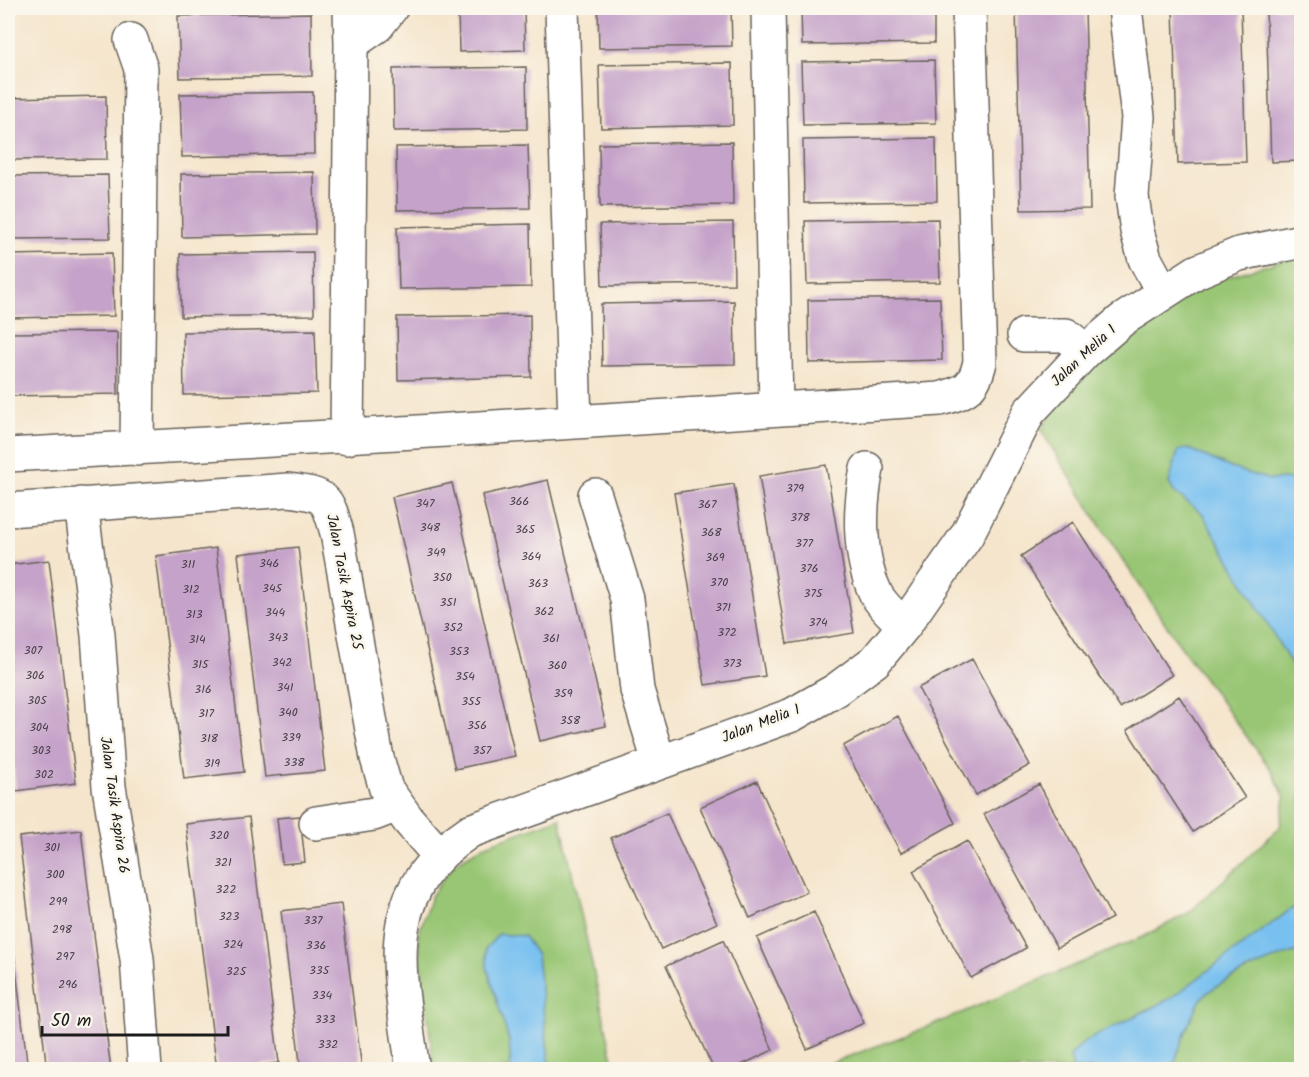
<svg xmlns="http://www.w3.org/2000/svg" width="1309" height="1077" font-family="Kalam,sans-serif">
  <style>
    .green { fill: #99c674; stroke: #5a7148; stroke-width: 1.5 }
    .water { fill: #77c0f0; stroke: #4a6e86; stroke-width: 1.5 }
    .building { fill: #c5a2c9 }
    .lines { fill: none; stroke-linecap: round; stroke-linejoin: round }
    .minor-casing { stroke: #68625a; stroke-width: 36 }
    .minor { stroke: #fff; stroke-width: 33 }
    .labels { text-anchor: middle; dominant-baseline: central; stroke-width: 5; stroke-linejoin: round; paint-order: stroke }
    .number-label { font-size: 12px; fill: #463e47 }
    .street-label { font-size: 15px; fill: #1c1c1c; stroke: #fbf7ec }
  </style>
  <rect width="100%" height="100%" fill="#fbf7ec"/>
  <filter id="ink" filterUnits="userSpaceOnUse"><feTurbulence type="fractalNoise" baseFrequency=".0167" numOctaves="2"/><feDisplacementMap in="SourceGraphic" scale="12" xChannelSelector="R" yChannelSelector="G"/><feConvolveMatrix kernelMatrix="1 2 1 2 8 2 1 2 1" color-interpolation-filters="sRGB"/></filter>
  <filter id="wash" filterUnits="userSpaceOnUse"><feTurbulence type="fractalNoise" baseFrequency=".008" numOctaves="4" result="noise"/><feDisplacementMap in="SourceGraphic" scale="24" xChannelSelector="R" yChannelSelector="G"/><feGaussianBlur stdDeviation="1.35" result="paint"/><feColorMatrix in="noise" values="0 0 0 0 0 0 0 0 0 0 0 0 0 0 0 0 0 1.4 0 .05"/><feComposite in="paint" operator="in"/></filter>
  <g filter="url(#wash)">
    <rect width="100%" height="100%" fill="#f5e5cc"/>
    <path class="green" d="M1301,255V1063L1246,1062V1070H812L920,1030L1143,937L1190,912L1280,827L1285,798L1272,771L1181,647L1104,532L1041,430L1064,394L1120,341L1176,299L1226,277Z
      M560,818L615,1069H434L418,936L431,896L454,864L483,846Z"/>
    <path class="water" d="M1187,448L1231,468L1270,480L1301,478V681L1202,513L1174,492L1169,483L1178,451Z
      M1301,902V950C1280,956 1219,980 1204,996C1193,1008 1177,1053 1173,1069H1073L1070,1056L1084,1042L1171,998Z
      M499,934L524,936L537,955L550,1069H511L509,1041L487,967L486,948Z"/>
    <g id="blocks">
      <path class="building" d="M458,8H524L525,50L459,52Z
        M598,8H731L732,46L599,48Z
        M801,8H934V43L802,45Z
        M1016,8H1085L1090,209L1021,210Z
        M1173,8H1241L1246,162L1178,164Z
        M1266,8H1302V161L1271,162Z
        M311,13L312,76L180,78L178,16Z
        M934,60L936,123L803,125L801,62Z
        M732,63L733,125L601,128L599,65Z
        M526,67L527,129L394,131L393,69Z
        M313,92L314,154L182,157L180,94Z
        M106,96L107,159L8,160V98Z
        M936,138L937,201L804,203L803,140Z
        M732,142L733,205L600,207L599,144Z
        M528,145L530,208L397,210L396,147Z
        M314,172L315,234L182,237L181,174Z
        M108,175L110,238L8,239V176Z
        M938,219L940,282L807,284L805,221Z
        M733,222L734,284L602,286L600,224Z
        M530,224L531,287L399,289L397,227Z
        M313,252L314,315L181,317L180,254Z
        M112,253L114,316L8,318V255Z
        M940,298L942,360L809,363L808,300Z
        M734,301L735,364L602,366L601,304Z
        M530,315L531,377L398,380L397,317Z
        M315,330L317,393L184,395L183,332Z
        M117,332L118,394L8,396V333Z
        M826,465L854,633L787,644L759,476Z
        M548,480L606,726L540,741L482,495Z
        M452,483L515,756L455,769L392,497Z
        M734,484L765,676L705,685L674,493Z
        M1073,522L1172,675L1120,708L1021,556Z
        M298,547L325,771L265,777L238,554Z
        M216,548L244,772L184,779L156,556Z
        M49,560L76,783L16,791L8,720V565Z
        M972,659L1030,765L976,795L918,688Z
        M1179,696L1245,798L1193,832L1127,730Z
        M898,716L955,823L901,853L843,746Z
        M757,781L807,892L750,918L700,807Z
        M1039,784L1112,918L1057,948L984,814Z
        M667,813L717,923L661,949L611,838Z
        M300,816L305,862L282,864L277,818Z
        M249,817L279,1063L217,1070L186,824Z
        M81,830L111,1070H47L19,837Z
        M967,841L1026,948L971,978L913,871Z
        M341,904L362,1070H301L281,911Z
        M8,911H9L28,1070H8Z
        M814,912L864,1023L807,1049L757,938Z
        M723,940L773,1050L731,1070H714L666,966Z"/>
    </g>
  </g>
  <g filter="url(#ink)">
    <use href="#blocks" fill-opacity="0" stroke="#68625a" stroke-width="1.5"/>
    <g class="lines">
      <defs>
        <path id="minor" d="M350,8L351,44L377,26L391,8
          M562,8L575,422
          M768,8L776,409
          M1125,8L1138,117L1132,196L1137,231L1145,259L1163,292
          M131,40L141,69L137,449
          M1024,335H1066L1086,351
          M347,438L351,44
          M8,455C319,439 629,419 940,399C965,392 974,389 980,362L969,8
          M867,469C859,508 858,557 876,594C882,606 896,617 904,626
          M595,495L627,599L637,690L659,762
          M81,504L98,635L109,787L137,959L145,1070
          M8,510L288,490C326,495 327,496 337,533L377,758L386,789L409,821L439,855
          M316,823L374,814L397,805
          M413,1070C400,972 375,894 470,831L792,715L836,690L875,661L904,626L967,535L1029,412L1086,351L1122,320L1196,272L1239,254L1302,241"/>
      </defs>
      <use href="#minor" class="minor-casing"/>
      <use href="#minor" class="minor"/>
    </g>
  </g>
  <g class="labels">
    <g class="number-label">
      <text x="795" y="488">379</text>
      <text x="519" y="501">366</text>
      <text x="425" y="503">347</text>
      <text x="707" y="504">367</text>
      <text x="800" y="517">378</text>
      <text x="430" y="527">348</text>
      <text x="525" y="529">365</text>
      <text x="711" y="532">368</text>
      <text x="804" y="543">377</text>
      <text x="436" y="552">349</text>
      <text x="531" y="556">364</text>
      <text x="715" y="557">369</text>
      <text x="269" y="563">346</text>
      <text x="188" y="564">311</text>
      <text x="809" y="568">376</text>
      <text x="442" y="577">350</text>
      <text x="719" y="582">370</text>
      <text x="538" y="583">363</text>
      <text x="272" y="588">345</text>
      <text x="191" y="589">312</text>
      <text x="813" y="593">375</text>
      <text x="448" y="602">351</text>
      <text x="723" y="607">371</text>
      <text x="544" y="611">362</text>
      <text x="275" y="612">344</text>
      <text x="194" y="614">313</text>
      <text x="818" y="622">374</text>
      <text x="453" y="627">352</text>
      <text x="727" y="632">372</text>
      <text x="278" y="637">343</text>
      <text x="551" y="638">361</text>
      <text x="197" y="639">314</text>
      <text x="33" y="650">307</text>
      <text x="459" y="651">353</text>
      <text x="282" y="662">342</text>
      <text x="732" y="663">373</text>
      <text x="200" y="664">315</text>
      <text x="557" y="665">360</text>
      <text x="35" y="675">306</text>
      <text x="465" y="676">354</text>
      <text x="285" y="687">341</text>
      <text x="203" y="689">316</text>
      <text x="563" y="693">359</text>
      <text x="37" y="700">305</text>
      <text x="471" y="701">355</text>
      <text x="288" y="712">340</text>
      <text x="206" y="713">317</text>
      <text x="570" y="720">358</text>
      <text x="477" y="725">356</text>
      <text x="39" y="727">304</text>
      <text x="291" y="737">339</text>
      <text x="209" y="738">318</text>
      <text x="41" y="750">303</text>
      <text x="482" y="750">357</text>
      <text x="294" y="762">338</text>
      <text x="212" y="763">319</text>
      <text x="44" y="774">302</text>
      <text x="219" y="835">320</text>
      <text x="52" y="847">301</text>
      <text x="223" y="862">321</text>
      <text x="55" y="874">300</text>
      <text x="226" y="889">322</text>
      <text x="58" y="901">299</text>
      <text x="229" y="916">323</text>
      <text x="313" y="920">337</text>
      <text x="62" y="929">298</text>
      <text x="233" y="944">324</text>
      <text x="316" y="945">336</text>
      <text x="65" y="956">297</text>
      <text x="319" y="970">335</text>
      <text x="236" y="971">325</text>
      <text x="68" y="984">296</text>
      <text x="322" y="995">334</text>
      <text x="325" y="1019">333</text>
      <text x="328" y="1044">332</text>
    </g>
    <g class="street-label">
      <text transform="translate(1084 356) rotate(-43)">Jalan Melia 1</text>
      <text transform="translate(344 582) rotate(79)">Jalan Tasik Aspira 25</text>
      <text transform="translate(761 724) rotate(-21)">Jalan Melia 1</text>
      <text transform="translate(114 805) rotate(82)">Jalan Tasik Aspira 26</text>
    </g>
  </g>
  <rect width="1309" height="1077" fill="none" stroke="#fbf7ec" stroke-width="30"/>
  <path d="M42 1026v9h186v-9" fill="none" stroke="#1c1c1c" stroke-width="3"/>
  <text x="51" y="1026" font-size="18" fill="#1c1c1c" stroke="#fbf7ec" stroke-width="4.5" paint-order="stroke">50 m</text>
</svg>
